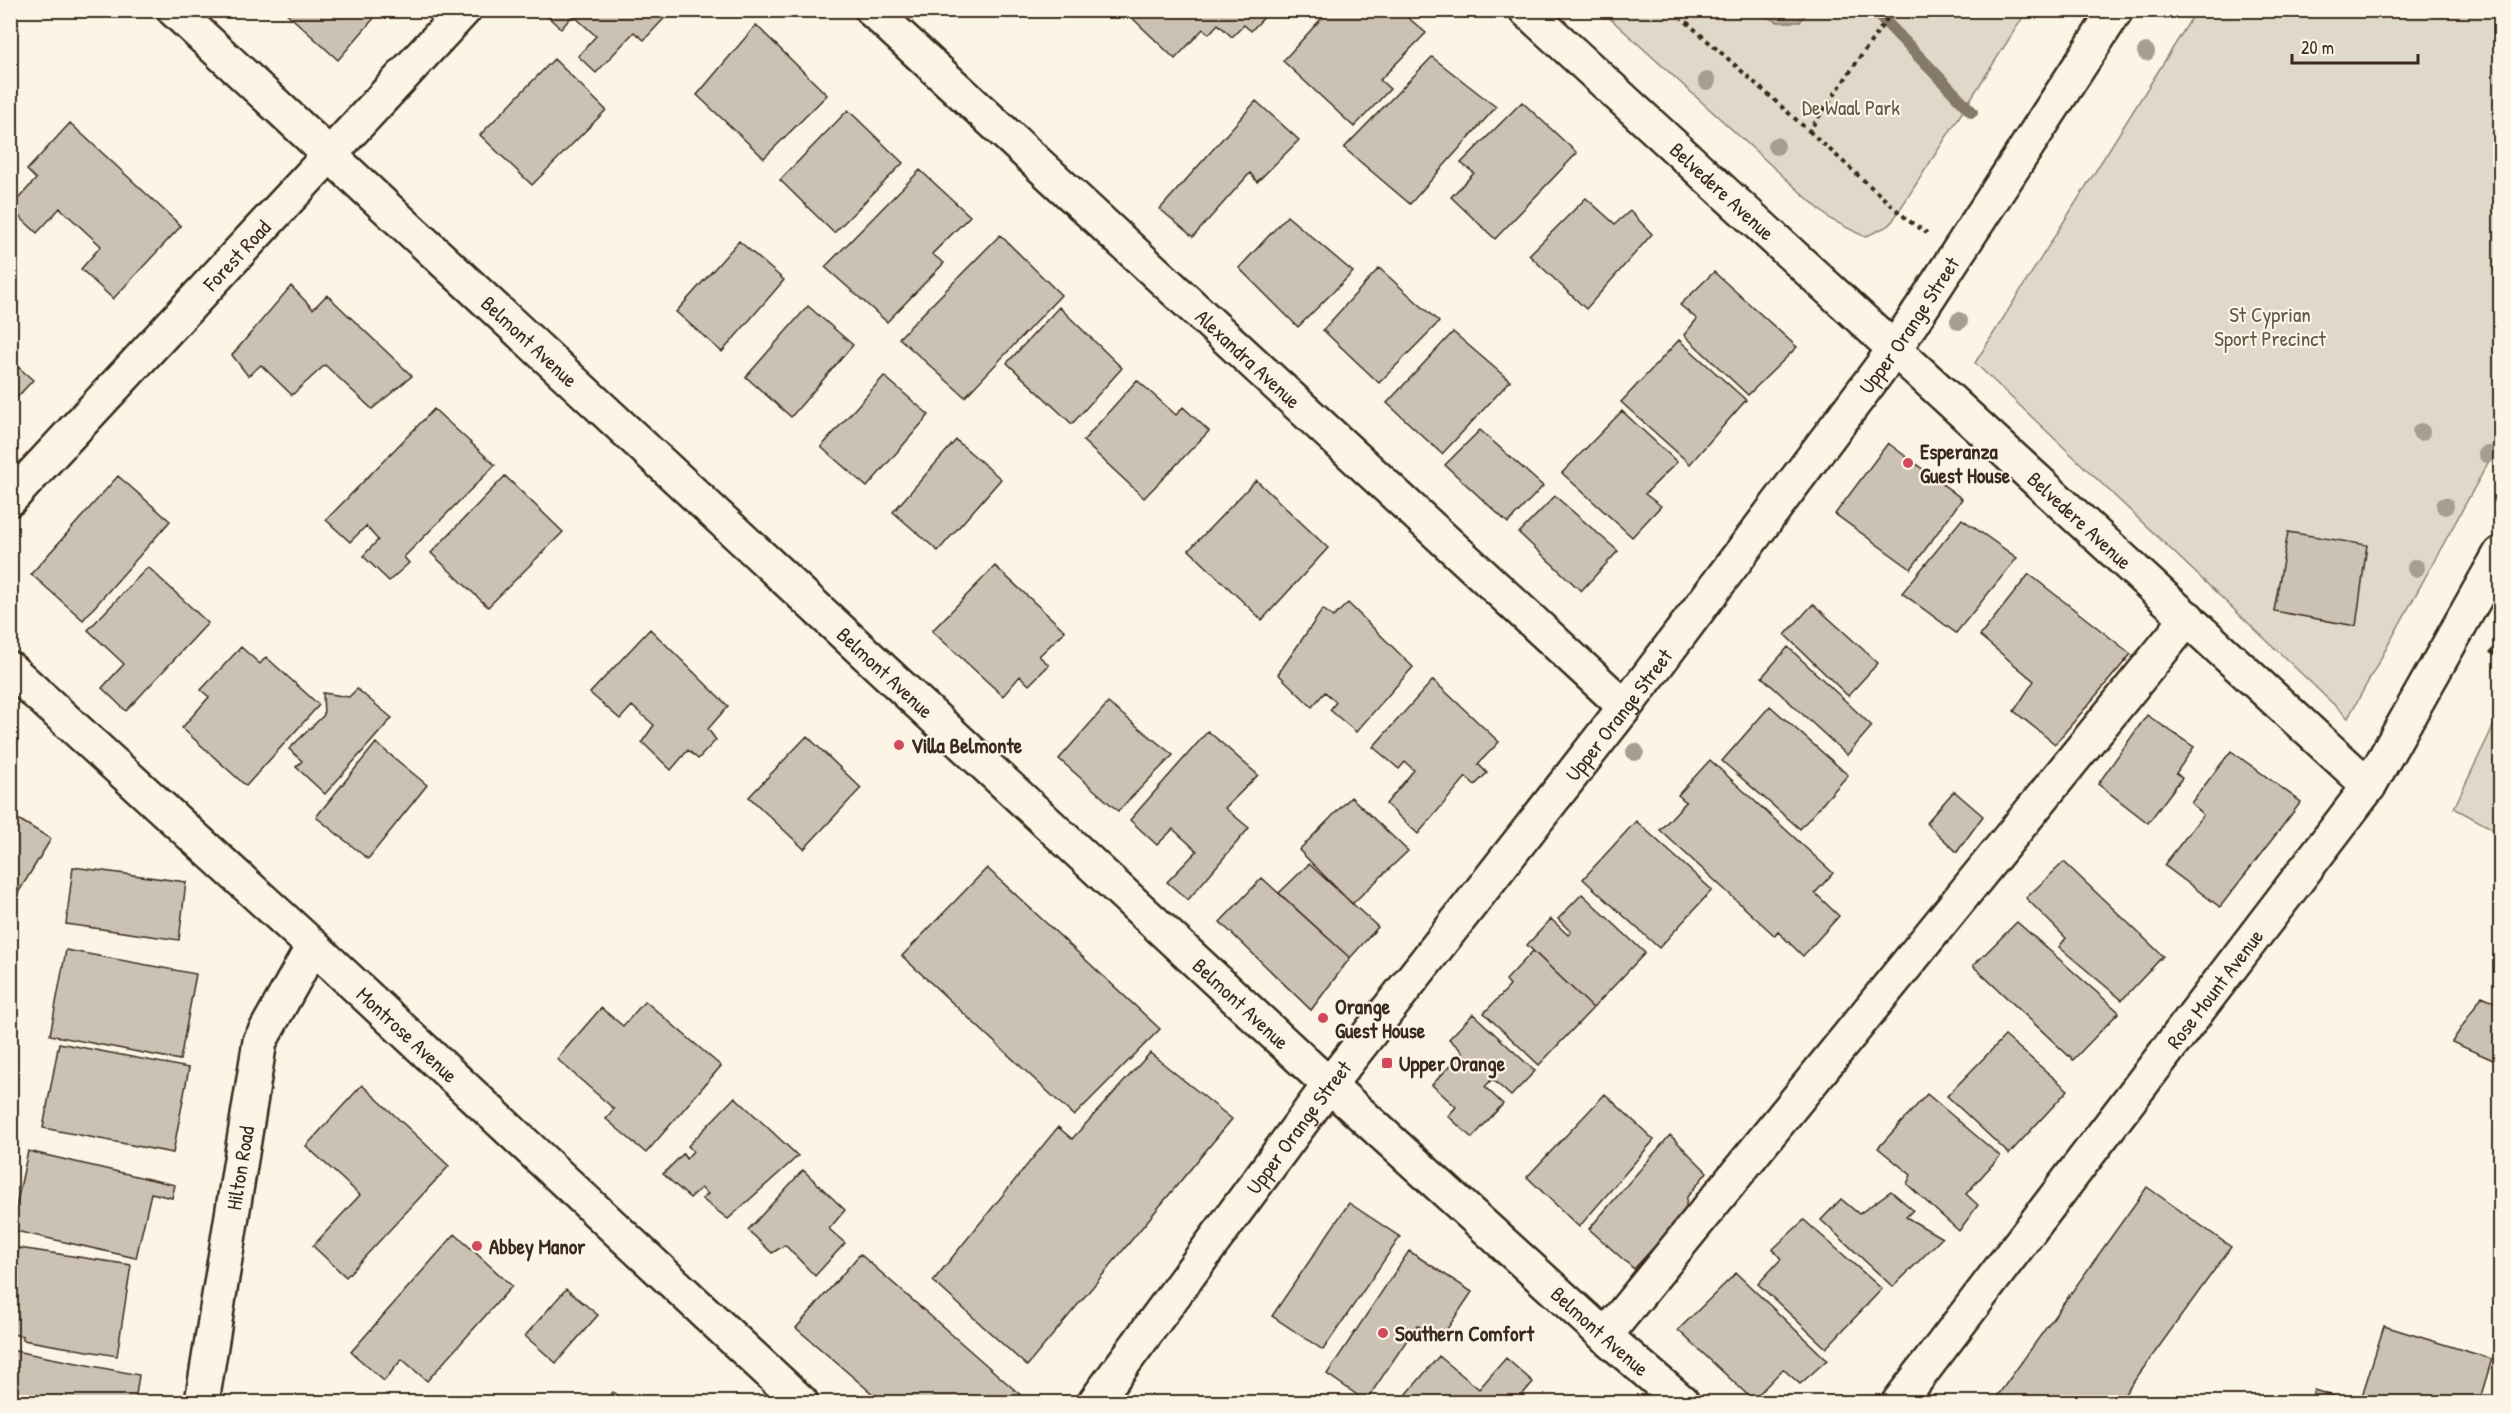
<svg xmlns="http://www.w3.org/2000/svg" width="2511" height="1413" font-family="'Patrick Hand',sans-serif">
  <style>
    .green { fill: #e0d8c8; stroke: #8e8173; stroke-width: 1.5 }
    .water { fill: #b7ad9e; stroke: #85796b; stroke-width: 1.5 }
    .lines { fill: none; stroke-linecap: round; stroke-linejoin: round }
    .stream { stroke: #85796b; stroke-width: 12 }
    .building { fill: #ccc2b3; stroke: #3b2a1e; stroke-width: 1.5 }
    .minor-casing { stroke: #3b2a1e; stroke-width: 38 }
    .path { stroke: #3b2a1e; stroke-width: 4; stroke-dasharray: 4.5 4.5; stroke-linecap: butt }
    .minor { stroke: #fcf5e5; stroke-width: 33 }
    .tree { fill: #a89e8f }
    .poi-dot { fill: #d1495b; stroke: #fcf5e5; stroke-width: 2 }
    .labels { text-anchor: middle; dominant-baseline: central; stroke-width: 4.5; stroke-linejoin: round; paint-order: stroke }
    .park-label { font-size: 21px; fill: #645648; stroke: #fcf5e5 }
    .street-label { font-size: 21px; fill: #3b2a1e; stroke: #fcf5e5 }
    .poi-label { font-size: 21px; font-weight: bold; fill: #3b2a1e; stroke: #fcf5e5; text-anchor: start }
  </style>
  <rect width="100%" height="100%" fill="#fcf5e5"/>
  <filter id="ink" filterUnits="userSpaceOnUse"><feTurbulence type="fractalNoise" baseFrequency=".0167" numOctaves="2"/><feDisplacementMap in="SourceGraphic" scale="12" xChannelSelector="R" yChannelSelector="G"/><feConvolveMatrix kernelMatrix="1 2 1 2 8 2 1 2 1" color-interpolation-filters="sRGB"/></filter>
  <g filter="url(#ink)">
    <path class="green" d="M1602,11H2027L1890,225L1865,237L1830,219Z
      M2196,11H2500V441L2348,718L1975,363Z
      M2500,712V833L2454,808Z"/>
    <path class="water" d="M1753,11H1808L1800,22H1778Z"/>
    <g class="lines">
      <path class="stream" d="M1872,10L1885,21L1972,112"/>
    </g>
    <path class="building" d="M283,10H381L338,60Z
      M541,10H672L644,40L634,32L596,73L578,56L596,36L573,15L561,29Z
      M1271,10L1251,31L1244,25L1232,37L1218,24L1209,34L1203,29L1175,59L1125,11Z
      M1329,10H1399L1426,33L1380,80L1390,89L1354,127L1283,61Z
      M756,25L827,95L764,158L697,95Z
      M1432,57L1496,107L1410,204L1344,148Z
      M554,59L606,110L532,185L480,135Z
      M1256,101L1299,140L1257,182L1250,173L1193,237L1160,209Z
      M1522,102L1577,153L1495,239L1451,197L1474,173L1461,163Z
      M848,110L903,163L834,233L780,180Z
      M70,123L181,226L113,299L81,269L101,246L60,208L37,233L10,208L36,179L27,170Z
      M920,170L970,216L932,254L944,263L887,322L825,267Z
      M1586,198L1615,224L1630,211L1652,234L1586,309L1529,255Z
      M1287,216L1353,272L1298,327L1239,268Z
      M1000,235L1061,295L965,397L899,338Z
      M739,241L784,280L722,352L676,312Z
      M1379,268L1439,322L1379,383L1323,330Z
      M1714,272L1797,347L1748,395L1684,335L1697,319L1680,305Z
      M291,286L313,309L327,295L412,376L372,409L325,365L292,395L261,365L248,376L232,355Z
      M808,306L853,345L791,417L746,377Z
      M1059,307L1122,368L1072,424L1007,363Z
      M1453,332L1510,381L1442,454L1387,403Z
      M1679,340L1746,400L1690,464L1621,402Z
      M10,360L33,380L10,405Z
      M884,376L929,415L867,487L821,447Z
      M1137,380L1176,415L1183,407L1209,431L1144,498L1083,441Z
      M434,409L495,465L404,557L409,563L389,581L363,556L378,540L366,526L350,542L326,520Z
      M1622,411L1677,462L1645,494L1661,506L1632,537L1562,473Z
      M1480,430L1543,486L1508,523L1445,465Z
      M956,440L1001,479L938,551L893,512Z
      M1888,443L1962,499L1911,569L1835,514Z
      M118,476L170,521L83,620L31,574Z
      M505,476L563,532L488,607L431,553Z
      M1256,480L1328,548L1262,620L1189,550Z
      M1555,496L1618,551L1581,591L1519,533Z
      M1962,519L2017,558L1956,633L1902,593Z
      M2288,532L2367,545L2356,626L2274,611Z
      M995,566L1065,631L1039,656L1049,665L1029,685L1020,676L1003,696L932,631Z
      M148,567L208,623L126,711L102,688L124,664L88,630Z
      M2029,574L2131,654L2055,744L2014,711L2034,681L1980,636Z
      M1348,603L1413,667L1356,732L1330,710L1336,702L1325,692L1312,707L1278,674L1323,609L1333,617Z
      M1813,604L1878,663L1848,696L1785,635Z
      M650,629L728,706L708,729L716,740L698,759L688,750L671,770L642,742L654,725L632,706L620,719L590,693Z
      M241,647L260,664L266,657L319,705L246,786L182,728L209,697L201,690Z
      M1788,647L1872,726L1847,755L1762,677Z
      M1433,680L1499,742L1478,764L1487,773L1475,785L1466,777L1418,834L1386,804L1414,770L1405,762L1399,769L1373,747Z
      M357,689L392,718L325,794L296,767L302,761L289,749L324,715L323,693L349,697Z
      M1108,703L1173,755L1118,811L1059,759Z
      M1770,706L1848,775L1800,829L1722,761Z
      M2147,715L2194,747L2176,773L2182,778L2148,823L2098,784Z
      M1208,731L1258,775L1225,808L1249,828L1188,900L1167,882L1197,851L1173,829L1157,845L1130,820Z
      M807,736L861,788L804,849L749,797Z
      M376,743L427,785L368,859L316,817Z
      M2231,751L2301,802L2220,907L2164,865L2203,815L2191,803Z
      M1710,760L1833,873L1815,893L1839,916L1803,956L1778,932L1775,936L1660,830L1686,802L1678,795Z
      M1954,791L1983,816L1957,852L1926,823Z
      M1351,797L1408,851L1352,904L1299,850Z
      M10,814L51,839L10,906Z
      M1636,821L1712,890L1659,948L1583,879Z
      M2064,862L2163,956L2122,1000L2059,947L2066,938L2026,898Z
      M1309,864L1378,927L1350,958L1279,893Z
      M73,867L186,882L179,940L66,924Z
      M987,868L1160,1029L1074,1116L902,956Z
      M1262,878L1350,958L1311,1010L1220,922Z
      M1582,894L1645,953L1593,1008L1527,945L1551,919L1568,935L1571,932L1558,919Z
      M2017,922L2119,1012L2073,1060L1973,966Z
      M66,950L196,974L180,1060L50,1035Z
      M1533,951L1593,1008L1539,1065L1484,1013L1510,986L1506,980Z
      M2482,996L2500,1004V1063L2452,1042Z
      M645,1001L721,1066L646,1153L606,1119L614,1109L557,1059L601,1008L623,1026Z
      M1473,1014L1535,1071L1511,1096L1492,1079L1485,1087L1503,1104L1472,1138L1448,1116L1456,1107L1432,1085L1463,1052L1449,1039Z
      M2005,1036L2068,1090L2009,1154L1947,1096Z
      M59,1043L189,1068L173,1153L43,1128Z
      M1150,1053L1232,1119L1027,1366L933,1281L1058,1127L1072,1139Z
      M362,1085L449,1166L346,1277L313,1246L360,1195L306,1146Z
      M1605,1094L1654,1140L1579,1227L1527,1177Z
      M1927,1094L2000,1156L1966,1194L1978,1205L1959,1231L1907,1184L1911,1175L1878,1148Z
      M735,1097L798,1156L728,1219L702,1199L708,1194L701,1188L690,1198L663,1174L683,1154L686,1159L693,1151L688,1146Z
      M1670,1135L1707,1172L1687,1197L1685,1213L1634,1269L1589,1229Z
      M28,1151L175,1185L172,1198L151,1193L136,1258L11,1230Z
      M803,1170L845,1210L829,1229L845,1243L815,1276L785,1245L772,1253L748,1230Z
      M2147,1187L2231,1247L2119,1402H1993Z
      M1891,1191L1913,1210L1906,1217L1942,1238L1893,1287L1821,1220L1841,1199L1859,1214Z
      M1349,1203L1400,1237L1323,1350L1272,1316Z
      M1804,1220L1882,1289L1826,1348L1758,1284L1781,1259L1773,1249Z
      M455,1234L512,1286L427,1381L402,1359L384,1381L351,1352Z
      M19,1248L131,1265L117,1356L23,1340V1336L10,1334V1294Z
      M1409,1251L1472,1292L1439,1341L1417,1325L1366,1401L1327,1374Z
      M860,1254L1024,1398L1020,1402H882L796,1328Z
      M1736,1273L1827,1360L1800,1384L1783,1369L1753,1400L1678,1330Z
      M566,1289L598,1315L556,1363L525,1336Z
      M2384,1326L2492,1359L2479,1402H2360Z
      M10,1350L139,1375L135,1402H10Z
      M1439,1356L1479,1389L1506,1358L1533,1382L1516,1402H1400Z
      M2314,1390L2352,1402H2310Z
      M613,1392L626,1402H604Z
      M1233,1395L1244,1402H1228Z"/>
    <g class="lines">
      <defs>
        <g id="minor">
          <path id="s1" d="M174,10L1329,1085L1605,1336L1682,1402"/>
          <path id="s2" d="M872,10L1625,707"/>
          <path id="s3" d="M1526,10L2369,786"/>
          <path id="s4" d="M10,499L464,10"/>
          <path id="s5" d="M10,669L313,946L801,1402"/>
          <path d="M1605,1336L2188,618"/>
          <path id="s6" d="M202,1402L260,1041L313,946"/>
          <path id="s7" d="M1095,1402L1329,1085L1625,707L1894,350L2116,10"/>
          <path id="s8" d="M1899,1402L2369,786L2500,554"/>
        </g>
      </defs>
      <use href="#minor" class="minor-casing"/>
      <path class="path" d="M1673,10L1809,131L1893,10
        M1809,131L1909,221L1927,233
        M2490,651L2500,657"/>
      <use href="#minor" class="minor"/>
    </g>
    <g class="tree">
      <circle cx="2146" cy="52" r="9"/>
      <circle cx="1707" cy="81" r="9"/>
      <circle cx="1776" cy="146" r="9"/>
      <circle cx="1959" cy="321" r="9"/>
      <circle cx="2421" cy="432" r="9"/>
      <circle cx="2487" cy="454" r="9"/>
      <circle cx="2445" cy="506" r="9"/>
      <circle cx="2416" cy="568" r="9"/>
      <circle cx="1635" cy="752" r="9"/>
    </g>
  </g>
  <g class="poi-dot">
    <circle cx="1908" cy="463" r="6"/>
    <circle cx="899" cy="745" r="6"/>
    <circle cx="1323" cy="1018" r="6"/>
    <rect x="1381" y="1057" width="12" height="12" rx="3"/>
    <circle cx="477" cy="1246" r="6"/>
    <circle cx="1383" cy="1333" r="6"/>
  </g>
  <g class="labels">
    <g class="park-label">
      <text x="1851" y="107">De Waal Park</text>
      <text x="2270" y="314">St Cyprian<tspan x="2270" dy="24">Sport Precinct</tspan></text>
    </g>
    <g class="street-label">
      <text stroke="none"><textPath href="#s3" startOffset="267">Belvedere Avenue</textPath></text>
      <text stroke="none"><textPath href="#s4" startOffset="333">Forest Road</textPath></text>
      <text stroke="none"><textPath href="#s7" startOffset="1350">Upper Orange Street</textPath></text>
      <text stroke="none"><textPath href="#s1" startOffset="486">Belmont Avenue</textPath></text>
      <text stroke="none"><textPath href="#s2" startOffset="513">Alexandra Avenue</textPath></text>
      <text stroke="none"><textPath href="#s3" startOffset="753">Belvedere Avenue</textPath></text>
      <text stroke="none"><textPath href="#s1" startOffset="972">Belmont Avenue</textPath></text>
      <text stroke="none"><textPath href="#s7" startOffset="864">Upper Orange Street</textPath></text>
      <text stroke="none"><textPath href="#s8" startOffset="520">Rose Mount Avenue</textPath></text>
      <text stroke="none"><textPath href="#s1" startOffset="1458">Belmont Avenue</textPath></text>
      <text stroke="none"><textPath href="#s5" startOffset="540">Montrose Avenue</textPath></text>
      <text stroke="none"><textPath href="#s7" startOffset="342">Upper Orange Street</textPath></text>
      <text stroke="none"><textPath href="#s6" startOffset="237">Hilton Road</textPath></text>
      <text stroke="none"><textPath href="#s1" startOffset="1944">Belmont Avenue</textPath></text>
    </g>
    <g class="poi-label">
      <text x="1920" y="451">Esperanza<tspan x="1920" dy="24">Guest House</tspan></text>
      <text x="911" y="745">Villa Belmonte</text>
      <text x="1335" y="1006">Orange<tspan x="1335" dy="24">Guest House</tspan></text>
      <text x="1399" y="1063">Upper Orange</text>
      <text x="489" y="1246">Abbey Manor</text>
      <text x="1395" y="1333">Southern Comfort</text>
    </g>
  </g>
  <rect width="2511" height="1413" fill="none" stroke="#fcf5e5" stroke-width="36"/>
  <rect x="18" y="18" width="2475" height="1377" fill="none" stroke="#3b2a1e" stroke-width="2" filter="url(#ink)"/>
  <path d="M2292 54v9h126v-9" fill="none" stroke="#3b2a1e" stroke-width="3"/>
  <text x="2301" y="54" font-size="18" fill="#3b2a1e" stroke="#fcf5e5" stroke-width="4.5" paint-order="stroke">20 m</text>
</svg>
